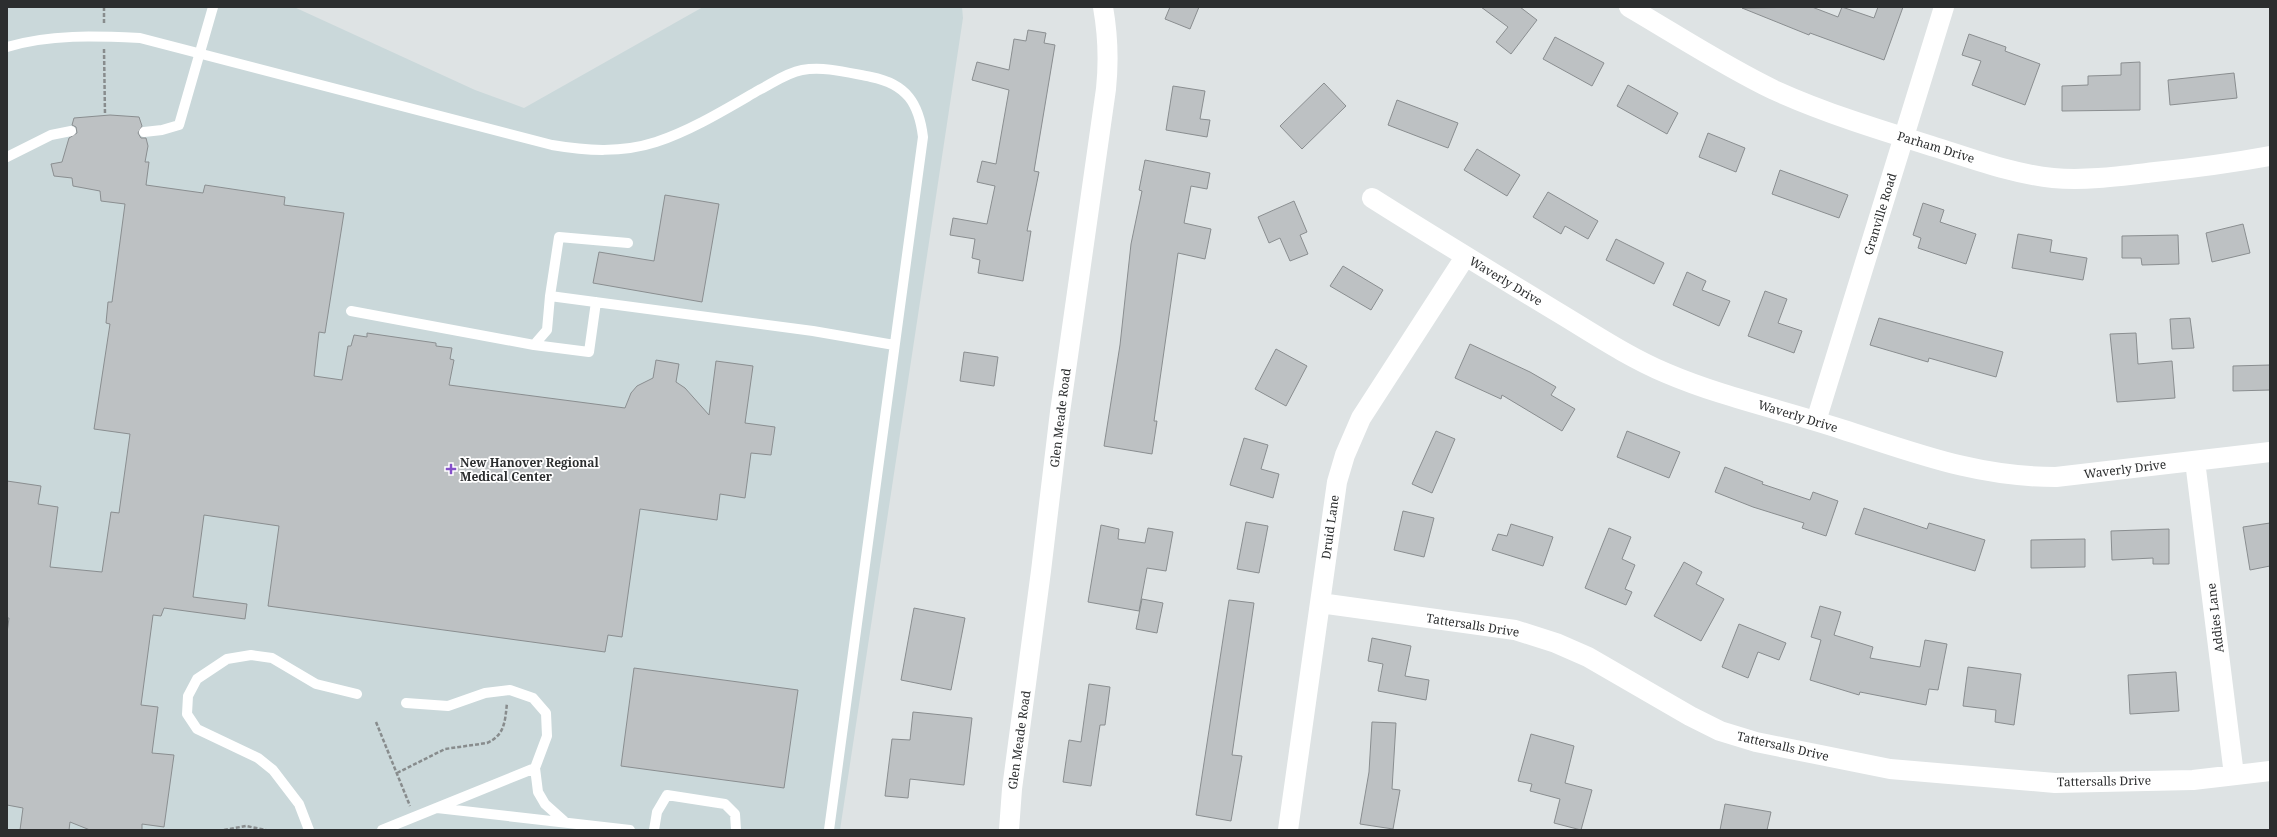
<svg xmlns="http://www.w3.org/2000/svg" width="2277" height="837" font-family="'Noto Serif',serif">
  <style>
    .built { fill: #cad8da }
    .building { fill: #bdc1c3; stroke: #8a8e90 }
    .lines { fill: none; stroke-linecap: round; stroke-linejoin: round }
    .path { stroke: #888c8d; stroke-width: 2.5; stroke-dasharray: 4 2; stroke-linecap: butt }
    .lane { stroke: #fff; stroke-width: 10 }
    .street { stroke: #fff; stroke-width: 20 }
    .poi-dot { fill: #8450c8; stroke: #fff; stroke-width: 1.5 }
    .labels { text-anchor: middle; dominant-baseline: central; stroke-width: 3.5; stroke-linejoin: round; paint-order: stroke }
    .street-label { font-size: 12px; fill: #2c2e2f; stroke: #fff }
    .poi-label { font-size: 12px; font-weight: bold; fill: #2c2e2f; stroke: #fff; text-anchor: start }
  </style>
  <rect width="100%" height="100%" fill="#dee3e4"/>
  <path class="built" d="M7,7H294L475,90L524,108L703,7H962L963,18L840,830H7Z"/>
  <path class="building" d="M1170,7H1199L1190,29L1165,19Z
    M1481,7H1520L1537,20L1511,54L1496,42L1508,27Z
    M1812,7L1838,17L1842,7L1874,18L1878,7H1903L1884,60L1810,33L1809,35L1742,8Z
    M1028,30L1046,33L1044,43L1055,45L1034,171L1039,172L1027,231H1031L1023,281L978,273L980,260L972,258L975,239L950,235L953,218L987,224L995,186L977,182L982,161L996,164L1009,90L972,80L977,62L1009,70L1014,39L1026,41Z
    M1969,34L2006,47L2005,51L2040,64L2025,105L1972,85L1981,61L1962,55Z
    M1555,37L1604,63L1592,86L1543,59Z
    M2140,62V110L2062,111V86L2088,85V76L2121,75V63Z
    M2234,73L2237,98L2170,105L2168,80Z
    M1324,83L1346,106L1302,149L1280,126Z
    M1628,85L1678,113L1667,134L1617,106Z
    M1173,86L1205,91L1200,119L1210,120L1207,137L1166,130Z
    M1397,100L1458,123L1448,148L1388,125Z
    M110,115L139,117L142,126L138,133L141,138H146L148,146L145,162H149L146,185L203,193L205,185L285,197L284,205L344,213L325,333L319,332L314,376L342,380L348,346H351L354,335L367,337V333L436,343V346L452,348L450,359L454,360L449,385L625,408L631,393L637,386L653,378L656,360L679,364L676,382L685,388L709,415L716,361L753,366L745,423L775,427L771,455L751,453L745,498L720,494L717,520L640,509L622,637L608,635L605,652L268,606L279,526L204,515L193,597L247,604L245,619L164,608L161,616L153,615L141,705L158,707L152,753L174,755L164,827L142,824V830H90L70,822L69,830H20L23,808L7,805V633L9,618H7V481L41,486L38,504L58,507L50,567L102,572L111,512L119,513L130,434L94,429L110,324L106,323L108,302H112L125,204L101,201L100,191L73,186L72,178L54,176L51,164L62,162L69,138L77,133L76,127L72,125L74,118Z
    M1708,133L1745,148L1736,172L1699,157Z
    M1477,149L1520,175L1507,196L1464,170Z
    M1145,160L1210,173L1207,189L1191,186L1184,223L1211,229L1205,259L1178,253L1154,421H1157L1152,454L1104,446L1120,345L1131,244L1142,191L1139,190Z
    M1780,170L1848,195L1839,218L1772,194Z
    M1548,192L1598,221L1588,239L1565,226L1561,234L1533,217Z
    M665,195L719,204L702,302L593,283L599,252L654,261Z
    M1294,201L1307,232L1300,235L1308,254L1290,261L1280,238L1269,243L1258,217Z
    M1923,203L1944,210L1940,222L1976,234L1966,264L1918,248L1921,238L1913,235Z
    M2243,224L2250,253L2212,262L2206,233Z
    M2018,234L2052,240L2050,252L2087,258L2083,280L2012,268Z
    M2178,235L2179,264L2142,265L2141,258H2122V236Z
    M1616,239L1664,263L1654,284L1606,260Z
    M1343,266L1383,290L1371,310L1330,286Z
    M1687,272L1706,281L1702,290L1730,301L1719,326L1673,305Z
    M1765,291L1787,299L1778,323L1802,331L1794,353L1748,336Z
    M1879,318L2003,352L1996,377L1929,358L1928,362L1870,345Z
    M2190,318L2194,348L2172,349L2170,319Z
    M2136,333L2138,364L2172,361L2175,398L2117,402L2110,334Z
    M1470,344L1530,372L1556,387L1551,395L1575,409L1562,431L1502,395L1501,399L1455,378Z
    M1276,349L1307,366L1286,406L1255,389Z
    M964,352L998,357L994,386L960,381Z
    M2270,365V390L2233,391V366Z
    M1436,431L1455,439L1432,493L1412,484Z
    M1627,431L1680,452L1669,478L1617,457Z
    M1244,438L1268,445L1261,469L1279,474L1273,498L1230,485Z
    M1725,467L1763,482L1762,484L1810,500L1813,492L1838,501L1826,536L1802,528L1804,523L1753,507L1715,492Z
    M1864,508L1927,529L1929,523L1985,540L1975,571L1855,534Z
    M1403,511L1434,518L1424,557L1394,550Z
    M1246,522L1268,526L1259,573L1237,569Z
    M2270,523V566L2250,570L2243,527Z
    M1511,524L1553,537L1543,566L1492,550L1498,534L1507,536Z
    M1101,525L1119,529L1118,539L1145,543L1148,528L1173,532L1166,571L1147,568L1139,611L1088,602Z
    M1609,528L1631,537L1622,559L1635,565L1625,589L1632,592L1626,605L1585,588Z
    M2169,529V564H2153V558L2112,560L2111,531Z
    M2085,539V567L2031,568V540Z
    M1684,562L1702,572L1696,584L1724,599L1701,641L1654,616Z
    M1142,599L1163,603L1157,633L1136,629Z
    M1229,600L1254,603L1232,755L1242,756L1231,821L1196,815Z
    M1820,606L1841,612L1834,635L1873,647L1870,658L1920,667L1925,640L1947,644L1938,690L1929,689L1926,705L1860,692L1859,695L1810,680L1821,640L1811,637Z
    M914,608L965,618L951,690L901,680Z
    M1739,624L1786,643L1779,660L1758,652L1748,678L1722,667Z
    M1372,638L1411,646L1405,676L1429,680L1426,700L1378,691L1383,664L1368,661Z
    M1968,667L2021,674L2014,725L1995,722L1996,710L1963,706Z
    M634,668L798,690L784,788L621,766Z
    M2176,672L2179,711L2130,714L2128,675Z
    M1089,684L1110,687L1105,725H1100L1091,786L1063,782L1069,740L1081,742Z
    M913,712L972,718L964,785L910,779L908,798L885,796L892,739L910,740Z
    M1372,722L1396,723L1392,789L1400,790L1393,829L1360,824L1369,772Z
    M1531,734L1574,746L1565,783L1592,790L1581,830L1554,823L1560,799L1530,791L1532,784L1518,781Z
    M1725,804L1771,812L1767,830H1720Z"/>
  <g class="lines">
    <path class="path" d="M104,7V24
      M104,49L105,115
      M376,722L410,806
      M397,773L445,749L487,743C505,735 505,721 507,703
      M224,830L246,826L266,830"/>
    <path class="lane" d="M7,47C50,34 95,36 140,38L552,145C587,151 622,153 656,142C692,130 726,109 759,90C773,83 786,73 802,70C825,66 849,73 871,77C907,84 919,104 923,137L829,830
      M144,132L162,130L179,125L213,7
      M7,157L51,135L71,131
      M550,296L559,237L628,243
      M351,311L534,345L547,330L550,296L813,331L894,345
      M534,345L589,352L596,302
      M406,703L448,706L485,693L510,690L533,698L546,713L547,736L535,768L538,792L545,804L564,821
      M437,808L630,830
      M309,830L299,804L273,770L258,758L197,729L187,714L188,696L197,679L227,659L251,655L272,658L316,684L357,694
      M382,830L535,768
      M654,830L657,812L667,795L725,804L735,814L736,830"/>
    <path class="street" d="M1629,7C1677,35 1724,66 1774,90C1827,114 1883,131 1938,148C1975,160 2014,174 2053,178C2087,181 2121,176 2155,172C2194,168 2232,163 2270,156
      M1372,198C1432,236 1493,273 1554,310C1591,332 1626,356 1666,373C1722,397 1783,410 1841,429C1916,453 1976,477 2056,477L2270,452
      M1816,421L1944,7
      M2195,461L2234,775
      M1320,603L1515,630L1556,643L1588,657L1690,716L1720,731L1756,742L1890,769L2055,783L2193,780L2270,771
      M1009,830L1012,789L1041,571L1060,412L1106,89C1109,60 1108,35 1103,7
      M1288,830L1337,482L1345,455L1361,418L1465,257"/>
  </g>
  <path class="poi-dot" d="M449 463h4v4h4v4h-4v4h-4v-4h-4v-4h4z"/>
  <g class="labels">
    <g class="street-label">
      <text transform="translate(1936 147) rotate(17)">Parham Drive</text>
      <text transform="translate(1880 214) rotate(-73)">Granville Road</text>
      <text transform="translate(1506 281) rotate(31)">Waverly Drive</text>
      <text transform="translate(1798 416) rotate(17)">Waverly Drive</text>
      <text transform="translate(1060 418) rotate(-83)">Glen Meade Road</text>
      <text transform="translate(2125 469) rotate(-7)">Waverly Drive</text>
      <text transform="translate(1330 527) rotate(-82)">Druid Lane</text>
      <text transform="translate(2215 618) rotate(-97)">Addies Lane</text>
      <text transform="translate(1473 625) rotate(9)">Tattersalls Drive</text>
      <text transform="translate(1019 740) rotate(-82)">Glen Meade Road</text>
      <text transform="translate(1783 746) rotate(13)">Tattersalls Drive</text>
      <text transform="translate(2104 781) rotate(-1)">Tattersalls Drive</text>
    </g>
    <g class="poi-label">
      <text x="460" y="462">New Hanover Regional<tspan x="460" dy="14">Medical Center</tspan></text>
    </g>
  </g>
  <rect width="2277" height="837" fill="none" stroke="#2c2e2f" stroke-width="16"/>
</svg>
